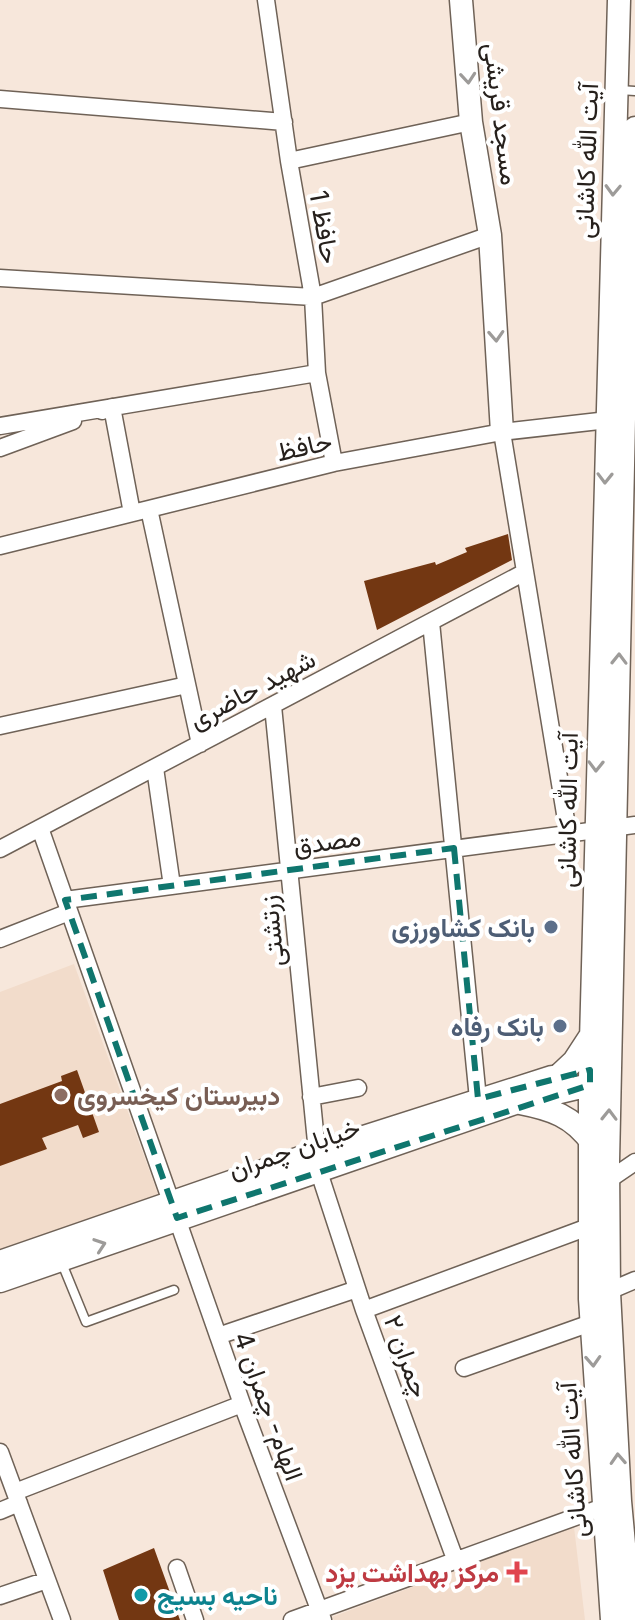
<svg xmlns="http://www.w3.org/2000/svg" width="635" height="1620" font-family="Inter,Vazirmatn,sans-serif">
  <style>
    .built { fill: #f2dccb }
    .building { fill: #733712 }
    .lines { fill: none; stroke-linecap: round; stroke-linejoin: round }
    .lane-casing { stroke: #6f6257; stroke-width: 11 }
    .street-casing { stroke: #6f6257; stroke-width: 19 }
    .secondary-casing { stroke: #6f6257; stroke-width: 25 }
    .lane { stroke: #fff; stroke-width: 8 }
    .street { stroke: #fff; stroke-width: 16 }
    .secondary { stroke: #fff; stroke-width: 22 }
    .oneway { stroke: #9d9b99 }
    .marked { fill: none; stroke: #0f766e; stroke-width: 6; stroke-dasharray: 16 10; stroke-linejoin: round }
    .service-dot { fill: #5c6f8a; stroke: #fff; stroke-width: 3 }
    .education-dot { fill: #8d6e63; stroke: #fff; stroke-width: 3 }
    .health-dot { fill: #e0444e; stroke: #fff; stroke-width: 3 }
    .culture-dot { fill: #0f9aa8; stroke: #fff; stroke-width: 3 }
    .labels { text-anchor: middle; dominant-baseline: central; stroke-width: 8; stroke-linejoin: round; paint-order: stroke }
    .street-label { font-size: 26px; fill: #26201c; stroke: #fff }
    .service-label { font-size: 26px; font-weight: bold; fill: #4e5e75; stroke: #fff; text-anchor: end }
    .education-label { font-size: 26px; font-weight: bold; fill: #785e54; stroke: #fff; text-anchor: start }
    .health-label { font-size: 26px; font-weight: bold; fill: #be3a42; stroke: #fff; text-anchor: end }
    .culture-label { font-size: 26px; font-weight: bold; fill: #0d838f; stroke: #fff; text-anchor: start }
  </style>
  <rect width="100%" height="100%" fill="#f7e7db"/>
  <path class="built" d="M74,964L159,1197L0,1255V992Z
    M574,1527L585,1620H334L332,1617Z"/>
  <path class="building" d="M508,534L512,560L377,630L364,581L435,562L436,565L467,552L465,548Z
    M77,1070L99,1132L83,1138L78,1125L42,1138L47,1149L0,1166V1104L62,1081L61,1076Z
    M154,1548L180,1620H119L103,1570Z"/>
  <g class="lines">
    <defs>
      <path id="lane" d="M619,90L635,91
        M61,1261L86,1322L174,1290"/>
      <path id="street" d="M266,0L289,161L313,297L317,373L334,463
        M0,99L284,122
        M289,161L471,122
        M0,278L313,297L490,235
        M102,411L112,407L132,513
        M0,426L317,373
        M502,432L568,832
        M0,448L73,421
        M149,509L200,744
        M0,546L334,463L502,432L617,419
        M431,622L478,1099
        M273,706L317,1152
        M0,726L187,685
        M155,768L172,886
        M40,828L242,1404L323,1620
        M0,849L525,572
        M65,900L635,825
        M0,939L69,912
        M311,1097L358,1088
        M318,1169L364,1310L455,1559
        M600,1186L635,1162
        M600,1295L635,1280
        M364,1310L599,1223
        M218,1336L357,1289
        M464,1368L602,1319
        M0,1452L62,1620
        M15,1492L242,1404
        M0,1511L19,1503
        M177,1568L195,1620
        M0,1596L47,1580
        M292,1620L614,1503"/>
      <path id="secondary" d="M461,0L471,122L490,235L502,432
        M558,1076L574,1061L589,1038
        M520,1103C551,1109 573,1116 592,1143
        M0,1262L317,1152L552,1077
        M0,1281L518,1102L602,1082
        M612,1620L590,1299V1078L619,0
        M631,1620L620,1501L609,1292L608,1162L624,419L635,128"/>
    </defs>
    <use href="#lane" class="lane-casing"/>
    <use href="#street" class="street-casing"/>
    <use href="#secondary" class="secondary-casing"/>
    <use href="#lane" class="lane"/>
    <use href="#street" class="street"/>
    <use href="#secondary" class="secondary"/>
  </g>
  <defs><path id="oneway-chevron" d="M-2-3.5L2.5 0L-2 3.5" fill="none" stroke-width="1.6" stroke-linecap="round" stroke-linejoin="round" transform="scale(2)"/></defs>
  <g class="oneway">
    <use href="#oneway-chevron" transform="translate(468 78) rotate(85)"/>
    <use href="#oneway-chevron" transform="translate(613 190) rotate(92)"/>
    <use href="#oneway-chevron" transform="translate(496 336) rotate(87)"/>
    <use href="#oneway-chevron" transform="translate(605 478) rotate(91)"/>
    <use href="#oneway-chevron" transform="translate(619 659) rotate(-89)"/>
    <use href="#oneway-chevron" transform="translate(596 766) rotate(91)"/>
    <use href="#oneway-chevron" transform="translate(609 1115) rotate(-89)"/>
    <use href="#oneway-chevron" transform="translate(100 1245) rotate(-19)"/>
    <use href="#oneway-chevron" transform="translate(593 1361) rotate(87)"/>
    <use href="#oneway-chevron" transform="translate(618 1459) rotate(-93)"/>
  </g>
  <path class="marked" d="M454,848L478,1099L590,1070V1085L177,1218L65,900Z"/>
  <g class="service-dot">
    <circle cx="551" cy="927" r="8"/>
    <circle cx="560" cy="1026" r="8"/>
  </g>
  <circle class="education-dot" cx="61" cy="1095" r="8"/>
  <path class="health-dot" d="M513 1560h8v8h8v8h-8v8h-8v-8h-8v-8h8z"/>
  <circle class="culture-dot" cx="141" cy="1595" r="8"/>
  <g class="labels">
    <g class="street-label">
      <text transform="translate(502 114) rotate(83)">مسجد قریشی</text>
      <text transform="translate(586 161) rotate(-88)">آیت الله کاشانی</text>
      <text transform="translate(325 227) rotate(80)">حافظ 1</text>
      <text transform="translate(304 446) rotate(-13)">حافظ</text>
      <text transform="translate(252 689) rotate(-28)">شهید حاضری</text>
      <text transform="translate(567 810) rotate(-89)">آیت الله کاشانی</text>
      <text transform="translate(327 841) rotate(-8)">مصدق</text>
      <text transform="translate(271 931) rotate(-96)">زرتشتی</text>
      <text transform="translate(294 1148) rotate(-19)">خیابان چمران</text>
      <text transform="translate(407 1356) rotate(70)">چمران ۲</text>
      <text transform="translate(269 1406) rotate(70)">الهام- چمران 4</text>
      <text transform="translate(572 1460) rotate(-94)">آیت الله کاشانی</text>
    </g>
    <g class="service-label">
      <text x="535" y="927">بانک کشاورزی</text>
      <text x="544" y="1026">بانک رفاه</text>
    </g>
    <g class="education-label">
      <text x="77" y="1095">دبیرستان کیخسروی</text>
    </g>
    <g class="health-label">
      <text x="499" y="1572">مرکز بهداشت یزد</text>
    </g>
    <g class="culture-label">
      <text x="157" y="1595">ناحیه بسیج</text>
    </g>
  </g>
</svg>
